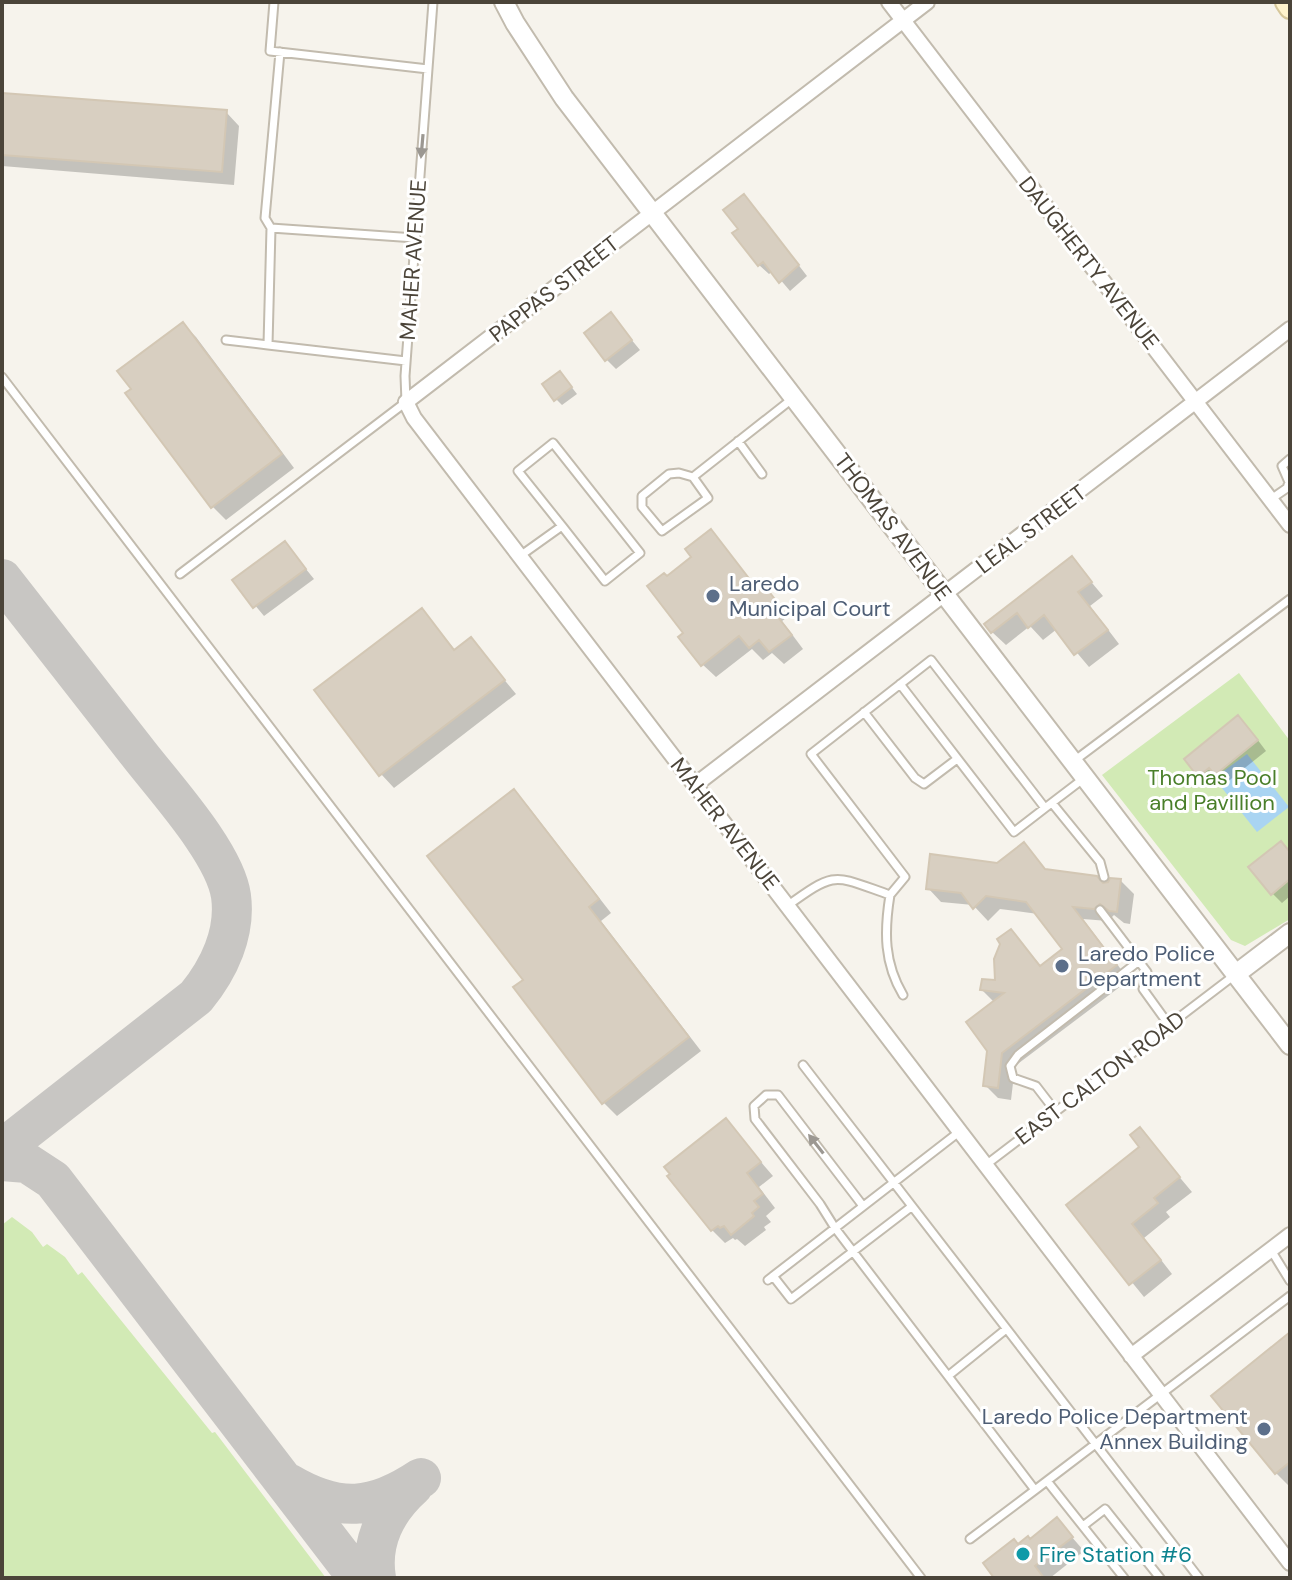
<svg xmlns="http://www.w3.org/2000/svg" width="1292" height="1580" font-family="'DM Sans',sans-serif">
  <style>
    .green { fill: #d2eab5 }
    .water { fill: #a9d4f2 }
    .shadow { fill: #0003 }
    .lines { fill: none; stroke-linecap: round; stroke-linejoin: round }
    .taxiway { stroke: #c8c6c3; stroke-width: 40 }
    .building { fill: #d8cfc1; stroke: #d3c7b4; stroke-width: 2 }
    .service-casing { stroke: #c2bbae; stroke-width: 11 }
    .minor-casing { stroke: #c2bbae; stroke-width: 18 }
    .tertiary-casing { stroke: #c2bbae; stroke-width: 22 }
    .secondary-casing { stroke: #d6c79b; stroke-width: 24 }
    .service { stroke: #fff; stroke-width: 7 }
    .minor { stroke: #fff; stroke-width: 14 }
    .tertiary { stroke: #fff; stroke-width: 18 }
    .secondary { stroke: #fff3cd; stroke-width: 20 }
    .oneway { fill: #9c9892 }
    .service-dot { fill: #5c6f8a; stroke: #fff; stroke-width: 3 }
    .culture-dot { fill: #0f9aa8; stroke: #fff; stroke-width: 3 }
    .labels { text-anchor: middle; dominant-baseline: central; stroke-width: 6; stroke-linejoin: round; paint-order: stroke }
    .street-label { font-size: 22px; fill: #4b4439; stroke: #fff }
    .service-label { font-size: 22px; fill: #4e5e75; stroke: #fff; text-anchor: start }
    .park-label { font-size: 22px; fill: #4a7f2a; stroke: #fff }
    .culture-label { font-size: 22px; fill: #0d838f; stroke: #fff; text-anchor: start }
  </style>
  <rect width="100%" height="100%" fill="#f6f3ec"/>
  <path class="green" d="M1239,673L1290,741V919L1245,946L1231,940L1102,775Z
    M12,1217L32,1232L43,1247L47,1244L65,1257L78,1275L82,1272L212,1433L215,1432L326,1578H2V1225Z"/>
  <path class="water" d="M1247,754L1289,807L1257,832L1214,778Z"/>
  <path class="shadow" d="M2,95L226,112L239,126L234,185L2,166Z
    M753,206L807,276L790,291L773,271L769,274L759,265L740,229Z
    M611,315L640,350L616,369L606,359Z
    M183,324L196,337L294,468L226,520L212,506Z
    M566,380L577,394L562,405L556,399Z
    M710,532L760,591L764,588L789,616L782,621L803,649L784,664L772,653L763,660L752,649L716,677L702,664L686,633L667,578L694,557Z
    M285,543L314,579L264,616L235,581Z
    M1072,559L1103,596L1090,606L1119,644L1089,667L1057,629L1043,640L1030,626L1006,645L992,632Z
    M422,610L456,651L471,639L516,694L394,788L381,774Z
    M1248,727L1266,751L1226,783L1220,777L1210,785L1187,759Z
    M514,792L527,805L611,913L601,921L701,1051L617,1116L604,1103L516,988L526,980Z
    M1024,844L1048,872L1104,885L1121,881L1134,894L1130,924L1124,923L1114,915L1108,921L1083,919L1129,980L1015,1066L1011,1100L998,1098L985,1085L995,1003L982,990L998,982L1011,931L1042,967L1065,950L1038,914L1000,909L988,921L973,905L941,902L928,888L997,865Z
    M1290,853V896L1282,903L1272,893Z
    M726,1121L773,1176L759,1187L775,1208L766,1216L771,1222L764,1227L766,1230L745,1246L737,1239L735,1240L733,1238L725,1243L712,1230Z
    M1140,1130L1192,1192L1166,1212L1170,1217L1144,1238L1172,1274L1144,1297L1069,1205L1142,1147Z
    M1290,1335V1486H1289L1276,1473Z
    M1057,1520L1084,1551L1050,1578H996L1018,1546L1030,1541Z"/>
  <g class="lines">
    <path class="taxiway" d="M2,579C47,637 93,695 138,753C165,788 225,853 231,896C236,933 219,969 196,997L2,1149
      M2,1161L27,1163L53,1180L358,1578
      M288,1483C339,1513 373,1510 421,1478
      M376,1578C370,1542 386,1510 413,1486"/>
  </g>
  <path class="building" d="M2,93L227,110L222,172L2,155Z
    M744,194L799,265L779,283L763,262L758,266L732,233L738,229L723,210Z
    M611,312L632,340L605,361L584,333Z
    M183,322L282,454L211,508L125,393L131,389L117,371Z
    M560,371L572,387L554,401L542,384Z
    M711,529L758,590L764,585L777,602L770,607L792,635L769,652L759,640L749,648L739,636L701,666L678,637L683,633L647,586L664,573L667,576L691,557L685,549Z
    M285,541L306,569L253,608L232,580Z
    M1072,556L1092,582L1078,592L1108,630L1074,655L1044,615L1028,628L1017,613L991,633L984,624Z
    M422,608L454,650L471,637L505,680L379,776L314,690Z
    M1238,715L1258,740L1215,775L1209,768L1198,777L1184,759Z
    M514,789L599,899L589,907L689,1037L602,1104L513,987L523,980L427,856Z
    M1281,841L1290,852V879L1271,895L1248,867Z
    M1024,842L1045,869L1097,876L1103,883L1108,882L1110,878L1121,879L1117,912L1109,911L1100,904L1094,909L1073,907L1117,965L1002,1053L998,1088L983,1086L987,1051L966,1022L1004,993L980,990L982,979L995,980L994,959L1000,944L997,939L1011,929L1040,966L1062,949L1026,902L986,896L973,909L961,893L926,889L930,854L997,863Z
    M726,1118L761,1162L747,1173L763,1194L754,1201L759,1207L752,1213L754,1216L731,1235L724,1226L720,1228L718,1226L711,1231L667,1176L670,1174L664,1167Z
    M1140,1127L1180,1177L1154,1198L1158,1203L1132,1224L1161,1260L1129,1285L1066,1205L1139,1147L1130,1135Z
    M1290,1332V1462L1275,1474L1211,1396Z
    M1057,1517L1073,1537L1035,1566L1044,1578H994L983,1563L1014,1539L1018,1544L1028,1536L1030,1539Z"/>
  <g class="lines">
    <defs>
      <path id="service" d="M274,2L270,51L428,69
        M280,52L265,218L271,228L415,238
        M271,228L268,345L406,361
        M226,340L268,345
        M2,377L921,1578
        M738,441L762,474
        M679,473L693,477L708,498L662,531L642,507V496L669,474Z
        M693,477L792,399
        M1271,499L1287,488L1289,482L1282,466L1290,459
        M520,556L562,526L605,581L640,553L553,443L518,471L562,526
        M180,574L406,402L405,376L433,2
        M900,684L1014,832L1045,808
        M864,712L915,778L924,784L957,759
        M1074,761L1290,599
        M1052,803L1100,862L1104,877
        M890,895L905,877L811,754L931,660L1045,808L1083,779
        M787,906C837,870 833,875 890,895C884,932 884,963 903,995
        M1100,910L1147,972L1143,989L1169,1025
        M803,1065L1199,1578
        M1056,1112L1036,1086L1013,1078L1010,1066L1018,1055L1139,961
        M987,1164L1236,974
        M863,1206L778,1095H766L754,1106L755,1119L820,1204L835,1228L1035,1490L1290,1296
        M1271,1250L1290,1281
        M773,1276L791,1299L911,1207
        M768,1280L959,1132
        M948,1376L1005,1330
        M1047,1481L1124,1578
        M1083,1526L1105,1509L1160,1578
        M970,1539L1035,1490"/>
      <path id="minor" d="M889,2L1290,525
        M927,2L406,402L414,418L1290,1563
        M695,785L1290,329
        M1131,1356L1290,1235"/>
      <path id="tertiary" d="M504,2L515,23L564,98L1290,1045
        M1236,974L1290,933"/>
      <path id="secondary" d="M1286,2L1290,8"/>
    </defs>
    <use href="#service" class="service-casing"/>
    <use href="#minor" class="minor-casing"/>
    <use href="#tertiary" class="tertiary-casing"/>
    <use href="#secondary" class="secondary-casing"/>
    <use href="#service" class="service"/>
    <use href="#minor" class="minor"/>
    <use href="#tertiary" class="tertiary"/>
    <use href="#secondary" class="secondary"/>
  </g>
  <defs><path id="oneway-solid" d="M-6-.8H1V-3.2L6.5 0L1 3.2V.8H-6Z" transform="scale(2)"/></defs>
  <g class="oneway">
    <use href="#oneway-solid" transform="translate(422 146) rotate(95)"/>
    <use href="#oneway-solid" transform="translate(816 1144) rotate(-128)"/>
  </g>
  <g class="service-dot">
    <circle cx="713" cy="596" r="8"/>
    <circle cx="1062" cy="966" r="8"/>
    <circle cx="1264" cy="1429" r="8"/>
  </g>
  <circle class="culture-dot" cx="1023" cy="1554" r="8"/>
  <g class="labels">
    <g class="street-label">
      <text transform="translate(413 260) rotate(-86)">MAHER AVENUE</text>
      <text transform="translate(1089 263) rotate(52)">DAUGHERTY AVENUE</text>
      <text transform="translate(554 289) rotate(-38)">PAPPAS STREET</text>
      <text transform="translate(893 527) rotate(53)">THOMAS AVENUE</text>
      <text transform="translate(1031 529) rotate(-37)">LEAL STREET</text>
      <text transform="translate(725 824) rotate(52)">MAHER AVENUE</text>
      <text transform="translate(1100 1078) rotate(-37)">EAST CALTON ROAD</text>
    </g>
    <g class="service-label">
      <text x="729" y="583">Laredo<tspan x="729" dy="25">Municipal Court</tspan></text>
      <text x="1078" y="953">Laredo Police<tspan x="1078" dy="25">Department</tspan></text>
      <text x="1248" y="1416" text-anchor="end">Laredo Police Department<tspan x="1248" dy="25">Annex Building</tspan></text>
    </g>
    <g class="park-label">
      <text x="1212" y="777">Thomas Pool<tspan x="1212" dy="25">and Pavillion</tspan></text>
    </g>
    <g class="culture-label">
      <text x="1039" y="1554">Fire Station #6</text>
    </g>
  </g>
  <rect width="1292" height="1580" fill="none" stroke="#4b4439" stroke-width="8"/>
</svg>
